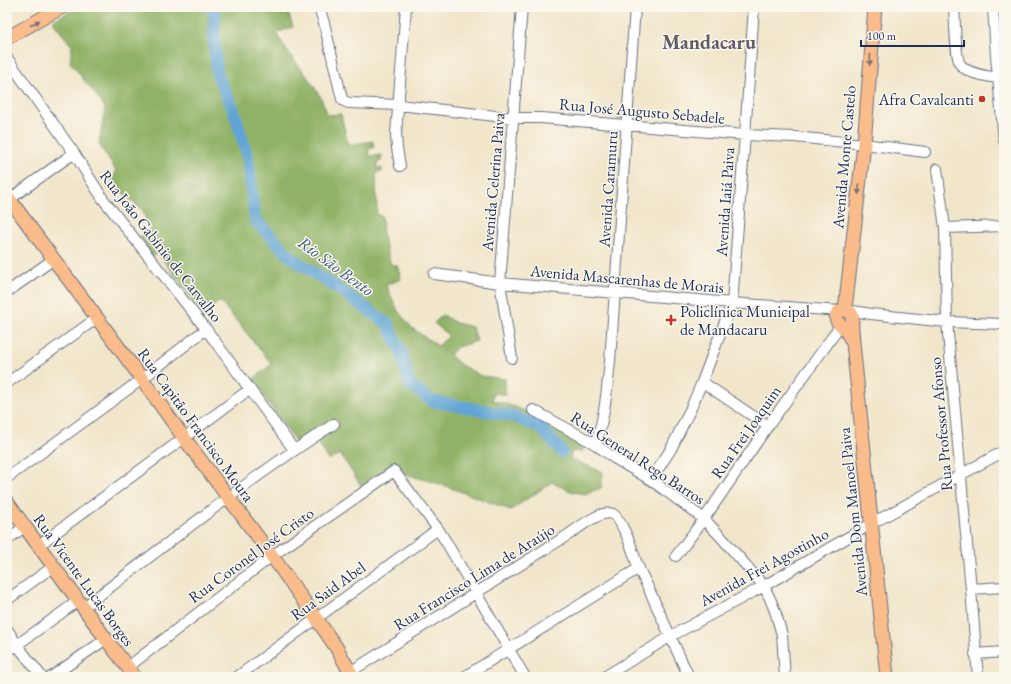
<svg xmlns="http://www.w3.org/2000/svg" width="1011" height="684" font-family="'EB Garamond',serif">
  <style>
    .forest { fill: #90b266; stroke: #567062 }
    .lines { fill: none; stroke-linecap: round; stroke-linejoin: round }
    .river { stroke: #60a5d5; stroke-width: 12 }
    .minor-casing { stroke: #666f84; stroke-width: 12 }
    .major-casing { stroke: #666f84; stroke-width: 15 }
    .minor { stroke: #fff; stroke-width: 10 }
    .major { stroke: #f9bc8a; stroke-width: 13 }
    .oneway { fill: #7f6e72 }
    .poi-dot { fill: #c8321e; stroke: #fbf7ec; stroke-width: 1.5 }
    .labels { text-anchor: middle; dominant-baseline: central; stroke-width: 3; stroke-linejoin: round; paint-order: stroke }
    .poi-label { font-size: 16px; fill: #1b2f5e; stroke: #fbf7ec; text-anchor: end }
    .street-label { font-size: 16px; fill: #1b2f5e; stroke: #fbf7ec }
    .water-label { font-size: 17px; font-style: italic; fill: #335888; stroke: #fbf7ec }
    .district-label { font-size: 20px; font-weight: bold; fill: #625c69; stroke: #fbf7ec }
  </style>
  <rect width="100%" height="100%" fill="#fbf7ec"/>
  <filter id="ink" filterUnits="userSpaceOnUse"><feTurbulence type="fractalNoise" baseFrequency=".025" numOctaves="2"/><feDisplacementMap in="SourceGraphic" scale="8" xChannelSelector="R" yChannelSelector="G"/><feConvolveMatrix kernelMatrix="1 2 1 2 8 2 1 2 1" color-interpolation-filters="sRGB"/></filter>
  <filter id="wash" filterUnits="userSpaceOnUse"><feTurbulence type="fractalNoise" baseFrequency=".012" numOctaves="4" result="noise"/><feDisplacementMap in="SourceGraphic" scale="16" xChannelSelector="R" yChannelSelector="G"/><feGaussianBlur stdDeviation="0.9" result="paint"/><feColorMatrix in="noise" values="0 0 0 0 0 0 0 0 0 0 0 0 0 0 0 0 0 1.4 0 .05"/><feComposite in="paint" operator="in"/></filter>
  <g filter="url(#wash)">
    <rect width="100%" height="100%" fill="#f1e6ca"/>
    <path class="forest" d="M78,7H286L293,27L276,33L288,52L309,79L320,96L328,115L341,114L348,145L373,141L374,148L368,149L370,156L382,155L381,161L377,163V168H382V172L376,173L377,215L382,216L383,237L391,265H397L401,279L386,285L398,311L412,328L438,346L449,336L434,323L443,315L456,323L472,327L477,341L457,347L450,355L461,365L481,376L505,379L506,395L494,393L492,400L516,407L560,427L583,447L582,452L572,451L570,459L603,472L601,488L584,494L570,491L552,482L511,510C488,502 466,493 443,485C427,480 410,477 395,469L364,490L340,454L329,460L316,440L340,424L335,418L297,444L252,380L272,364L220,301L203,314L158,253L152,257L138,238L153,228L146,220L143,211L112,183L116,171L99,144L105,107L70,62L72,46L52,21Z"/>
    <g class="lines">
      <path class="river" d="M211,7L215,15L214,39L217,74L234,111L248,158L255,220L292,258L343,292L388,324L402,354L409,384L432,401L513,416L541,428L562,452"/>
    </g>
  </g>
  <g filter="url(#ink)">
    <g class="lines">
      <defs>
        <path id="minor" d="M319,7L324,23L342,99L344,101L349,103L399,105L513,118H541L745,135L795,137L864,144L925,152
          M954,7C955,18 955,56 960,64C967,74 987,76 998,78
          M993,7L996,56L1004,141
          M7,58L74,153L103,199L206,329L294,450
          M400,166L397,148L396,134L406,7
          M937,169L945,228L947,322L971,589L978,677
          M7,201L74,153
          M945,228L1004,226
          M434,274L500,283L732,303L840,311
          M7,292L54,259
          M847,310L871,314L947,322L1004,324
          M512,358L500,283L522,7
          M702,382L768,426
          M7,383L97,318
          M533,410L595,444L614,458L651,480L704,519L722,538L764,586L771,601L776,614L782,635L785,677
          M595,444C605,418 607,389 610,361L635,7
          M7,478L142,379L206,329
          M651,480L671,449L691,408L702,382L732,303L745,135L754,7
          M7,540L24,527
          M39,545L250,389
          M676,556L704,519L768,426L841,325
          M971,589L1004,587
          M7,600L54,566
          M84,607C166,545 247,480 334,424
          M7,629L17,645L42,677
          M7,652L78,601
          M975,654L1004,652
          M128,667L272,556L394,471L438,529L448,545L525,677
          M51,677L106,639
          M237,677L438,529
          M342,677L568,535C577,529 601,509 613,514C619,517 630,542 632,549C634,555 636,562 639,569C645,581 651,593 656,605C667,629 678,653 689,677
          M464,677L639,568
          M604,677L671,636L764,586L871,524L1004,451"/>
        <path id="major" d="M7,38L62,7
          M7,196L142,379L184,438L272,556L316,618L336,647L353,677
          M845,310L864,144L875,7
          M853,343C850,338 847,331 843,327C841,324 838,324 837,321C833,311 848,305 852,315C853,318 852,318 852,321C851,328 853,336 853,343L887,677
          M7,502L106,639L135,677"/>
      </defs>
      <use href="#minor" class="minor-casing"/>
      <use href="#major" class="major-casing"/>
      <use href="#minor" class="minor"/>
      <use href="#major" class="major"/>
    </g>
    <defs><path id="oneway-solid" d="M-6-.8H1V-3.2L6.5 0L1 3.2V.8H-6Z"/></defs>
    <g class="oneway">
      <use href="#oneway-solid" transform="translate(35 23) rotate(-29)"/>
      <use href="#oneway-solid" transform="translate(870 60) rotate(95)"/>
      <use href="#oneway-solid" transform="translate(859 189) rotate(96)"/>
    </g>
  </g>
  <g class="poi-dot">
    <circle cx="982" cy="99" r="4"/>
    <path d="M669 314h4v4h4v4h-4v4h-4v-4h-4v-4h4z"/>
  </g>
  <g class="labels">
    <g class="poi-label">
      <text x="974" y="99">Afra Cavalcanti</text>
      <text x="680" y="311" text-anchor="start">Policlínica Municipal<tspan x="680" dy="18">de Mandacaru</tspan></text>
    </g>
    <g class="street-label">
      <text transform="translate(642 111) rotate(5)">Rua José Augusto Sebadele</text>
      <text transform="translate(844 157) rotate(-85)">Avenida Monte Castelo</text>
      <text transform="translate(493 182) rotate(-85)">Avenida Celerina Paiva</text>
      <text transform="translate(608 189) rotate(-86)">Avenida Caramuru</text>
      <text transform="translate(725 202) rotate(-86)">Avenida Iaiá Paiva</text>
      <text transform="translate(161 246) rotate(52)">Rua João Gabínio de Carvalho</text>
      <text transform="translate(627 279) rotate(5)">Avenida Mascarenhas de Morais</text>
      <text transform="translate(941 424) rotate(-95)">Rua Professor Afonso</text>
      <text transform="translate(196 425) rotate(54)">Rua Capitão Francisco Moura</text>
      <text transform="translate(746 432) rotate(-55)">Rua Frei Joaquim</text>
      <text transform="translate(638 458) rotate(33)">Rua General Rego Barros</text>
      <text transform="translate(853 512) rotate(-96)">Avenida Dom Manoel Paiva</text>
      <text transform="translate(251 555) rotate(-36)">Rua Coronel José Cristo</text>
      <text transform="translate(764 567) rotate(-29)">Avenida Frei Agostinho</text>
      <text transform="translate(474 577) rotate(-32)">Rua Francisco Lima de Araújo</text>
      <text transform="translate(84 580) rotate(54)">Rua Vicente Lucas Borges</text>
      <text transform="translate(328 591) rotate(-36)">Rua Said Abel</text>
    </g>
    <g class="water-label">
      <text transform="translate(336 266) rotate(36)">Rio São Bento</text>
    </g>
    <g class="district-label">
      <text x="709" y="42">Mandacaru</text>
    </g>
  </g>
  <rect width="1011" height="684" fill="none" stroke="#fbf7ec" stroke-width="24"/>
  <path d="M861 40v6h103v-6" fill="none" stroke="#1b2f5e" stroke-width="2"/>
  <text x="867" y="40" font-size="12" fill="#1b2f5e" stroke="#fbf7ec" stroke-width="3" paint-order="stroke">100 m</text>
</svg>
